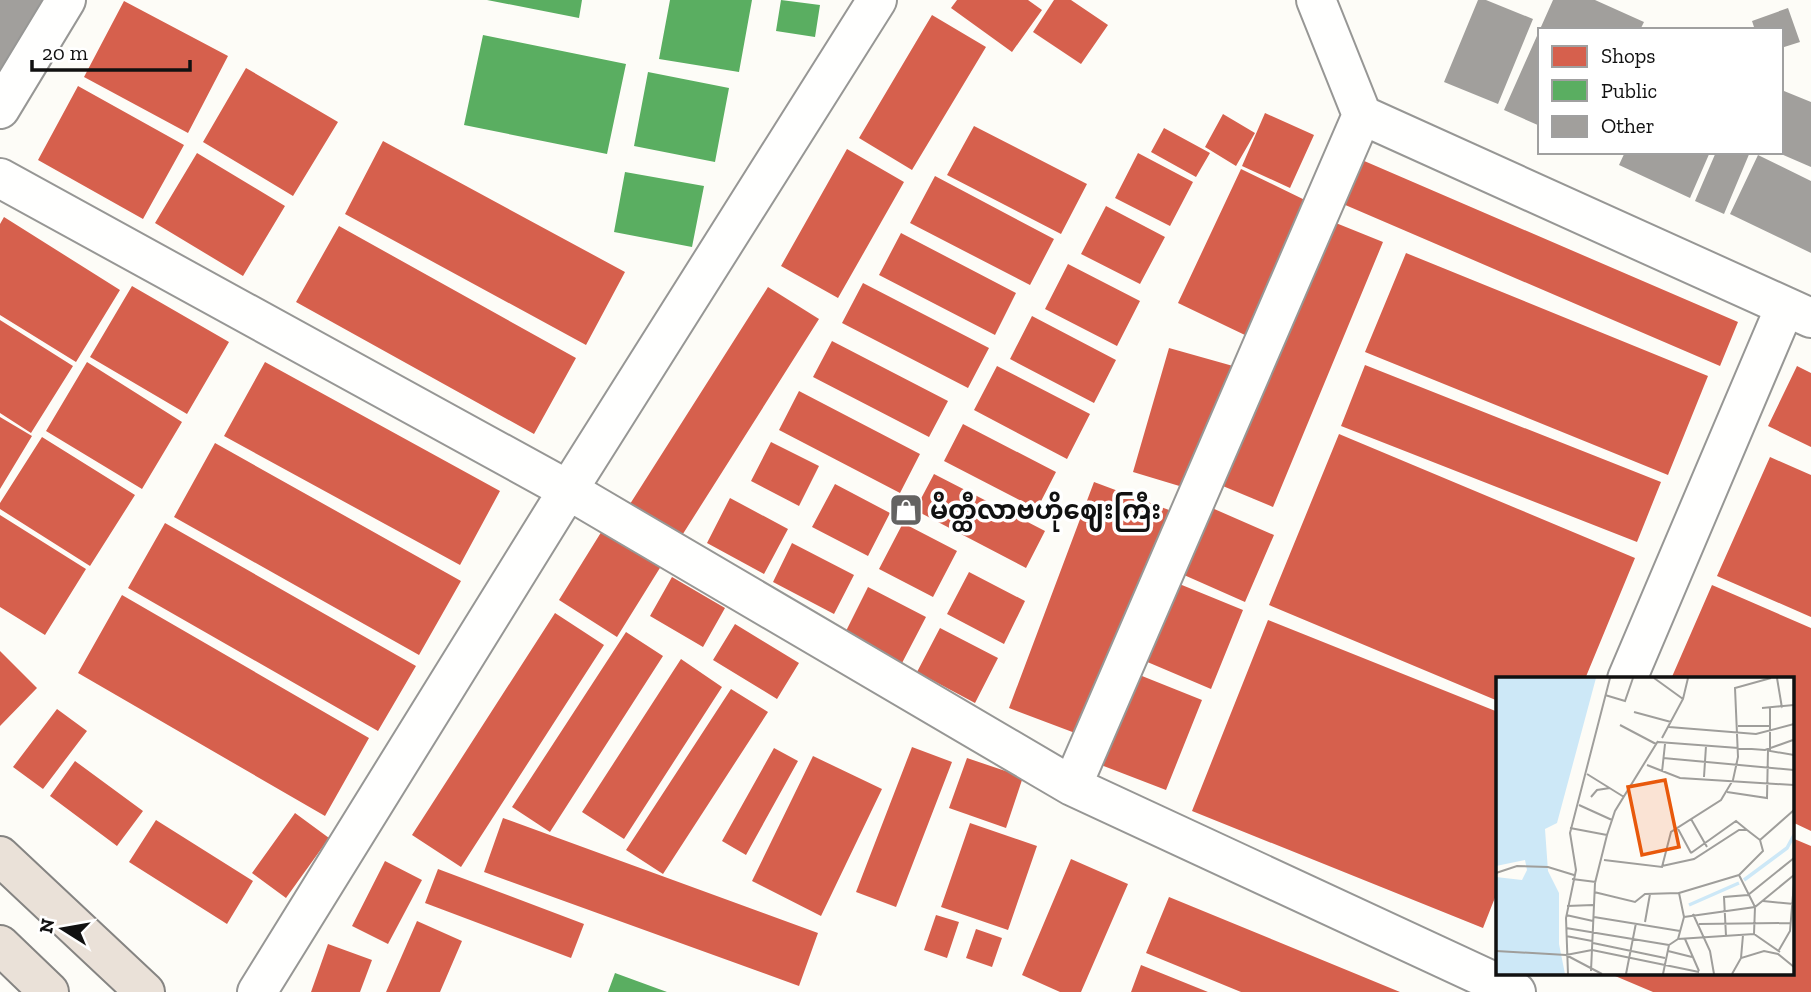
<svg xmlns="http://www.w3.org/2000/svg" width="1811" height="992" font-family="'Zilla Slab','Noto Sans Myanmar',serif">
  <style>
    .shops { fill: #d6604d }
    .public { fill: #5aae61 }
    .building { fill: #a19f9c }
    .lines { fill: none; stroke-linecap: round; stroke-linejoin: round }
    .minor-casing { stroke: #979795; stroke-width: 42 }
    .highway-casing { stroke: #858482; stroke-width: 42 }
    .minor { stroke: #fffffe; stroke-width: 38 }
    .highway { stroke: #eae1d8; stroke-width: 38 }
    .labels { text-anchor: middle; dominant-baseline: central; stroke-width: 7; stroke-linejoin: round; paint-order: stroke }
    .poi-label { font-size: 26px; font-weight: bold; fill: #111; stroke: #fff; text-anchor: start }
    .inset-river { fill: none; stroke: #cde8f7; stroke-width: 3.5 }
    .inset-road { fill: none; stroke: #9f9e9b; stroke-width: 2 }
    .view { fill: #e8590c; fill-opacity: 0.15; stroke: #e8590c; stroke-width: 3.5 }
    .inset-edge { fill: none; stroke: #111; stroke-width: 3.5 }
  </style>
  <rect width="100%" height="100%" fill="#fdfcf7"/>
  <path class="shops" d="M957,0H1028L1042,10L1012,52L951,8Z
    M1054,0H1071L1108,25L1081,64L1033,32Z
    M124,1L228,56L188,133L84,77Z
    M932,15L986,47L912,170L859,138Z
    M246,68L338,122L293,196L203,142Z
    M78,86L184,145L143,219L38,160Z
    M1265,113L1314,135L1290,188L1242,166Z
    M1223,114L1255,133L1236,166L1205,147Z
    M974,126L1087,184L1061,234L947,175Z
    M1164,128L1210,153L1196,177L1151,152Z
    M383,141L625,272L586,345L345,214Z
    M847,149L904,182L838,298L781,266Z
    M197,153L285,206L243,276L155,223Z
    M1138,153L1193,182L1170,226L1115,198Z
    M1355,157L1738,322L1720,366L1336,201Z
    M1241,169L1309,202L1247,336L1178,303Z
    M935,176L1054,239L1030,285L910,223Z
    M1106,206L1165,237L1140,284L1081,254Z
    M4,217L120,290L76,362L0,315V224Z
    M1326,219L1383,242L1273,507L1218,484Z
    M339,226L576,358L534,434L296,302Z
    M901,233L1016,293L995,335L879,275Z
    M1406,253L1708,376L1668,475L1365,352Z
    M1068,264L1140,301L1117,346L1045,309Z
    M863,283L989,348L968,388L842,323Z
    M132,286L229,342L187,414L90,357Z
    M768,287L819,319L681,537L630,504Z
    M1032,316L1116,360L1094,403L1010,359Z
    M0,320L73,366L31,433L0,413Z
    M832,341L948,401L929,437L813,377Z
    M1169,348L1233,366L1196,491L1133,472Z
    M87,362L182,422L142,489L46,431Z
    M265,362L500,491L460,565L224,436Z
    M1365,365L1661,482L1637,542L1341,426Z
    M997,366L1090,414L1067,459L974,410Z
    M1797,366L1811,373V447L1768,426Z
    M799,391L920,454L900,493L779,430Z
    M0,417L32,436L0,489Z
    M963,424L1056,472L1037,509L944,461Z
    M1339,434L1635,558L1585,679H1498V701L1269,605Z
    M42,437L135,495L90,566L0,509V503Z
    M771,442L819,466L799,506L751,481Z
    M215,443L461,581L419,655L174,517Z
    M1770,457L1811,475V617L1717,576Z
    M934,474L1045,531L1026,568L915,510Z
    M1094,482L1169,510L1083,736L1009,708Z
    M835,484L890,513L868,556L812,527Z
    M730,498L788,529L764,574L707,543Z
    M1212,508L1274,535L1245,602L1184,575Z
    M0,515L86,569L45,635L0,607Z
    M165,523L416,666L378,731L128,588Z
    M903,523L957,551L933,597L879,569Z
    M605,526L663,563L617,637L559,600Z
    M792,543L854,575L834,614L773,582Z
    M969,572L1025,601L1004,644L947,614Z
    M672,577L725,608L703,647L650,616Z
    M1177,583L1243,610L1211,689L1145,661Z
    M1712,585L1811,628V831L1792,822V679H1671Z
    M868,587L926,617L902,663L845,633Z
    M122,595L369,738L325,816L78,673Z
    M555,613L604,645L461,867L412,835Z
    M1268,620L1498,712V890L1483,928L1192,811Z
    M735,624L799,663L777,699L713,660Z
    M940,628L998,658L975,703L917,672Z
    M626,632L663,656L550,832L512,807Z
    M0,651L37,688L0,726Z
    M681,659L722,687L624,839L582,812Z
    M1137,674L1202,700L1166,790L1101,765Z
    M731,689L768,712L663,874L626,850Z
    M57,709L87,731L43,789L13,767Z
    M912,747L952,762L896,907L856,892Z
    M774,748L798,761L746,855L722,841Z
    M813,756L882,789L821,916L752,881Z
    M967,758L1023,777L1006,828L949,808Z
    M75,761L143,811L117,846L50,796Z
    M295,813L329,838L286,898L252,873Z
    M503,818L818,933L799,986L484,872Z
    M156,820L253,881L227,924L129,862Z
    M970,823L1037,846L1008,930L941,907Z
    M1792,838L1811,846V992H1653L1608,973H1792Z
    M1071,859L1128,884L1081,992H1060L1022,975Z
    M385,861L422,880L388,944L352,926Z
    M438,869L584,924L571,958L425,903Z
    M1169,897L1400,992H1241L1146,953Z
    M936,915L959,922L947,958L924,950Z
    M417,921L462,941L440,992H386Z
    M976,929L1002,938L992,967L966,958Z
    M328,944L372,960L360,992H311Z
    M1141,965L1208,992H1131Z"/>
  <path class="public" d="M487,0H582L579,18Z
    M670,0H752L739,72L659,59Z
    M781,0L820,5L815,37L776,31Z
    M483,35L626,64L607,154L464,125Z
    M648,72L729,88L715,162L634,146Z
    M625,172L704,186L692,247L614,232Z
    M615,973L667,992H608Z"/>
  <path class="building" d="M0,0H43L0,75Z
    M1478,0H1486L1533,19L1498,104L1444,82Z
    M1553,0H1595L1644,22L1640,30H1540V126L1504,110Z
    M1788,8L1800,42L1781,48V30H1755L1752,21Z
    M1784,91L1811,102V167L1781,154V97Z
    M1625,152H1710L1690,198L1619,165Z
    M1716,152H1750L1724,214L1695,201Z
    M1758,155L1811,181V253L1730,214Z"/>
  <g class="lines">
    <defs>
      <path id="minor" d="M1316,0L1362,115L1811,318
        M0,109L66,0
        M0,178L568,490L1072,786L1516,992
        M1627,679L1785,307
        M1072,786L1362,115
        M257,992L568,490L877,0"/>
      <path id="highway" d="M0,856L145,992
        M0,945L49,992"/>
    </defs>
    <use href="#minor" class="minor-casing"/>
    <use href="#highway" class="highway-casing"/>
    <use href="#minor" class="minor"/>
    <use href="#highway" class="highway"/>
  </g>
  <defs>
    <symbol id="shop-square" viewBox="-11 -11 22 22"><rect x="-9" y="-9" width="18" height="18" rx="4" fill="#646362" stroke="#fff"/><path d="M-5-2.5h2.3a2.7 3.5 0 0 1 5.4 0H5L5.5 6h-11ZM-1.5-2.5h3a1.5 2.3 0 0 0-3 0Z" fill="#fff"/></symbol>
  </defs>
  <g fill-rule="evenodd">
    <use href="#shop-square" x="887" y="491" width="38" height="38"/>
  </g>
  <g class="labels">
    <g class="poi-label">
      <text x="930" y="510">မိတ္ထီလာဗဟိုဈေးကြီး</text>
    </g>
  </g>
  <g transform="translate(1496 677)">
    <rect width="298" height="298" fill="#fdfcf7"/>
    <path d="M0,1H100L61,146L49,152L52,194L63,216V267L69,297H0V200L26,203L31,193L29,183L0,189Z" fill="#cde8f7"/>
    <path class="inset-river" d="M248,203L291,171L298,158M193,228L243,206"/>
    <path class="inset-road" d="M158,1L187,22M281,1L286,31M109,18L129,24L137,1M266,31L298,28M274,31V74L298,78M138,35L175,45M124,48L160,67M242,49H274M173,50L260,57L298,47M166,61L187,22L192,1M162,65L269,73L297,63M167,81L298,93M151,88L184,101L298,108M166,95L169,67M91,97L128,120M208,100L210,69M231,115L271,121L272,73M95,120L101,113L114,111M83,128L116,143M195,142L211,170M181,150L195,176M74,151L111,158M264,163L298,133M195,176L240,144L251,153M108,183L166,190L175,155L225,123L237,103L242,80L239,11L275,1M166,189L198,182L243,153H251L264,163L267,174L243,198M0,196L21,189L52,190L78,198M243,198L259,230L258,257M76,202L100,205M98,215L139,225L149,217L183,216M267,224L298,227M71,229L97,228M197,237L214,274L218,297M70,238L97,244M98,240L184,254M188,240L259,230L298,198M149,245L154,217M203,247L294,246M70,251L173,268M70,259L96,264M230,259L228,220L252,218L298,181M182,262L258,257L284,275M182,262L188,240L183,216L243,198M189,262L203,294M97,266L169,281M96,273L203,295M283,273L294,254L298,206M0,274L70,278L96,273M172,274L196,280M70,278L106,297M245,281L247,258M95,294L99,206L111,158L119,134L162,64M72,297L70,241L80,193L74,156L114,1M130,297L140,246M167,297L173,268L182,262M236,297L245,281L268,274L282,277L298,290"/>
    <path class="view" d="M169,103L183,170L146,178L132,110Z"/>
    <rect width="298" height="298" class="inset-edge"/>
  </g>
  <rect x="1538" y="28" width="245" height="126" fill="#ffffff" stroke="#a0a0a0" stroke-width="2"/>
  <rect x="1552" y="46" width="35" height="21" fill="#d6604d" stroke="#a0a0a0" stroke-width="2"/>
  <text x="1601" y="63" font-size="21" fill="#111111">Shops</text>
  <rect x="1552" y="80" width="35" height="21" fill="#5aae61" stroke="#a0a0a0" stroke-width="2"/>
  <text x="1601" y="98" font-size="21" fill="#111111">Public</text>
  <rect x="1552" y="116" width="35" height="21" fill="#a19f9c" stroke="#a0a0a0" stroke-width="2"/>
  <text x="1601" y="133" font-size="21" fill="#111111">Other</text>
  <g transform="translate(63 929) rotate(281)" stroke="#ffffff" stroke-width="5" paint-order="stroke">
  <path d="M0-5L12 26L0 18L-12 26Z" fill="#111111"/>
  <text y="-10" font-size="19" font-weight="bold" text-anchor="middle" fill="#111111">N</text>
  </g>
  <path d="M32 60v10h158v-10" fill="none" stroke="#111111" stroke-width="3.5"/>
  <text x="42" y="60" font-size="21" fill="#111111" stroke="#ffffff" stroke-width="5" paint-order="stroke">20 m</text>
</svg>
